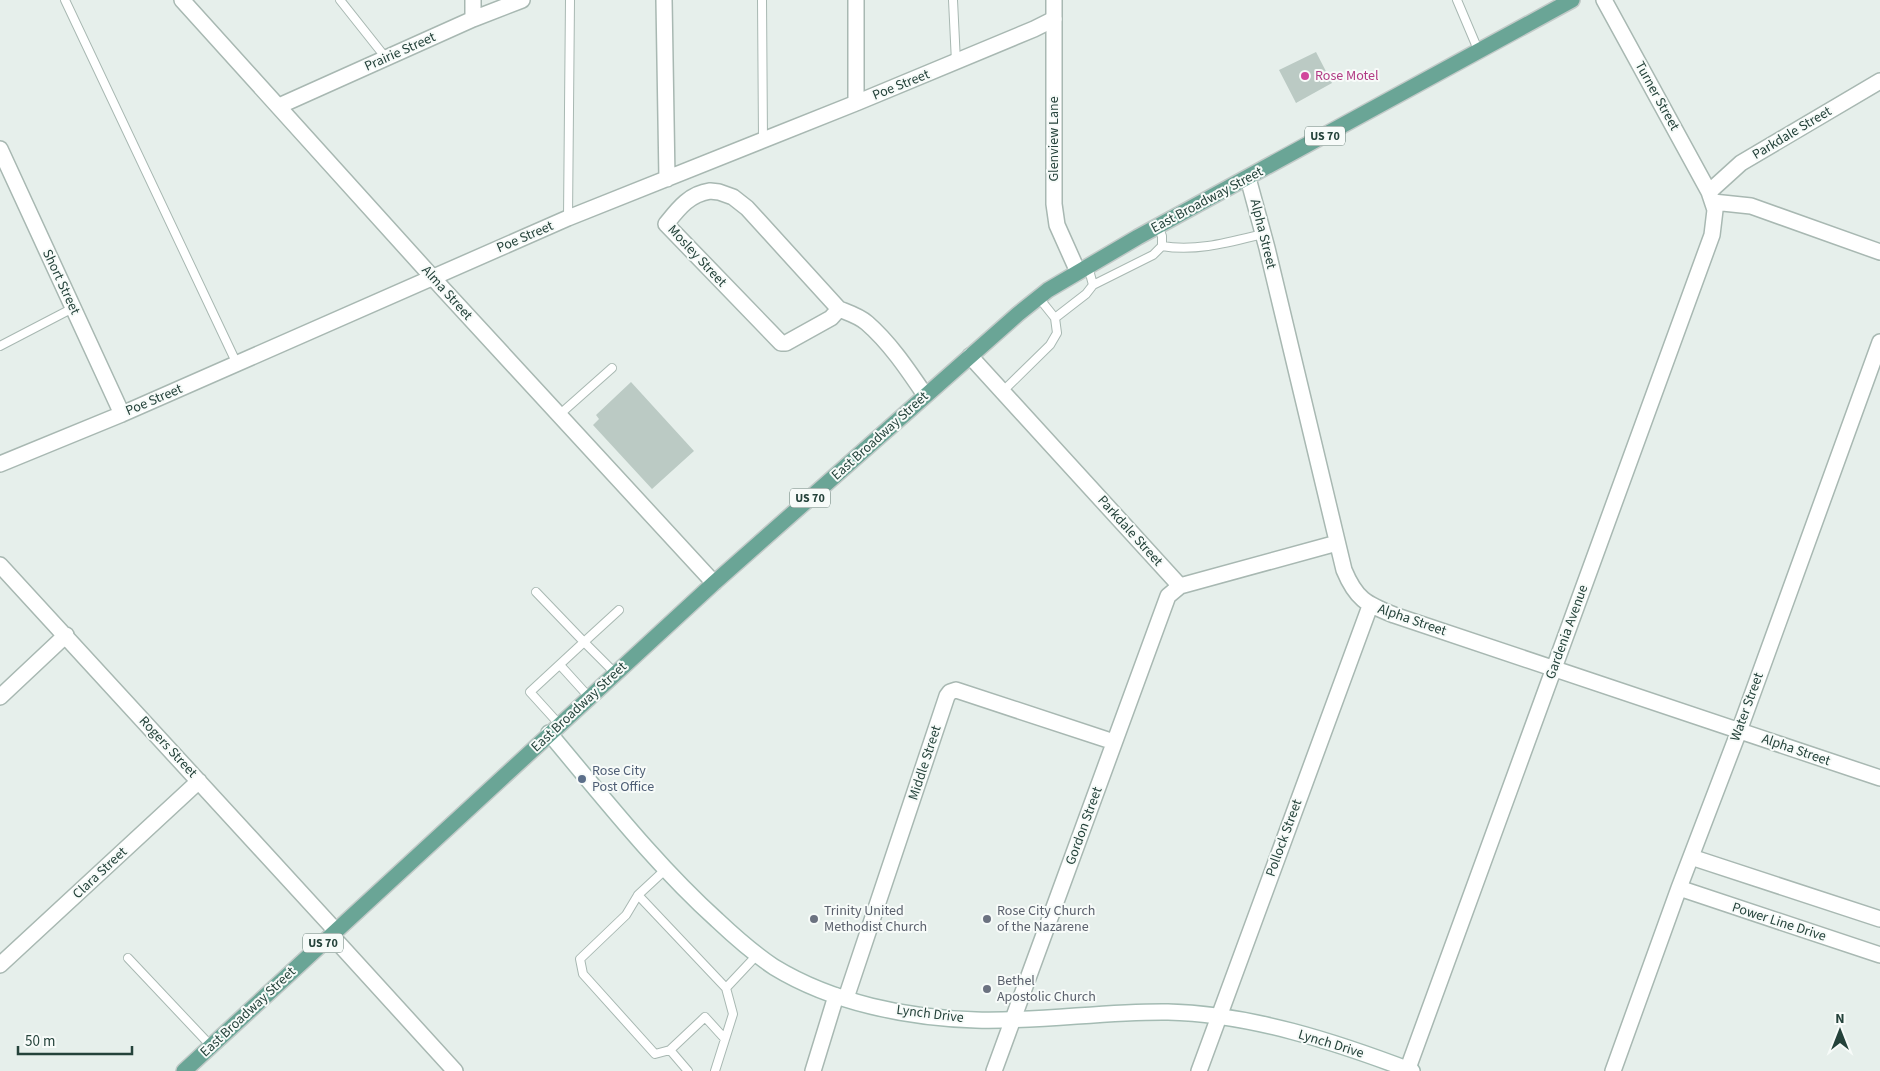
<svg xmlns="http://www.w3.org/2000/svg" width="1880" height="1071" font-family="'Source Sans 3',sans-serif">
  <style>
    .building { fill: #bbcac4 }
    .lines { fill: none; stroke-linecap: round; stroke-linejoin: round }
    .service-casing { stroke: #a8b8b2; stroke-width: 10 }
    .minor-casing { stroke: #a8b8b2; stroke-width: 18 }
    .tertiary-casing { stroke: #a8b8b2; stroke-width: 18 }
    .secondary-casing { stroke: #a4bbb3; stroke-width: 18 }
    .primary-casing { stroke: #c2cac8; stroke-width: 18 }
    .service { stroke: #fff; stroke-width: 8 }
    .minor { stroke: #fff; stroke-width: 15 }
    .tertiary { stroke: #fff; stroke-width: 15 }
    .secondary { stroke: #fff; stroke-width: 15 }
    .primary { stroke: #6aa596; stroke-width: 15 }
    .hotel-dot { fill: #d1479c; stroke: #f7fbf9; stroke-width: 2 }
    .service-dot { fill: #5c6f8a; stroke: #f7fbf9; stroke-width: 2 }
    .worship-dot { fill: #6b7280; stroke: #f7fbf9; stroke-width: 2 }
    .labels { text-anchor: middle; dominant-baseline: central; stroke-width: 4; stroke-linejoin: round; paint-order: stroke }
    .shield { fill: #f7fbf9; stroke: #637a73; stroke-width: 1 }
    .shield-label { font-size: 12px; font-weight: bold; fill: #24423a }
    .street-label { font-size: 14px; fill: #24423a; stroke: #f7fbf9 }
    .hotel-label { font-size: 14px; fill: #b23c85; stroke: #f7fbf9; text-anchor: start }
    .service-label { font-size: 14px; fill: #4e5e75; stroke: #f7fbf9; text-anchor: start }
    .worship-label { font-size: 14px; fill: #5b616d; stroke: #f7fbf9; text-anchor: start }
  </style>
  <rect width="100%" height="100%" fill="#e6efeb"/>
  <path class="building" d="M1316,52L1332,83L1296,103L1279,70Z
    M631,382L694,451L652,489L593,425L599,419L596,415Z"/>
  <g class="lines">
    <defs>
      <path id="service" d="M65,0L237,364
        M340,0L386,58
        M762,0L763,140
        M953,0L956,62
        M1457,0L1479,52
        M568,218L570,0
        M1162,246C1196,252 1230,242 1263,234
        M1093,285L1153,255L1162,246V236L1158,226
        M1055,318L1086,294L1093,285L1088,266
        M0,346L73,308
        M1002,392L1050,345L1057,333L1055,318L1039,298
        M559,415L612,368
        M536,592L584,642L619,610
        M560,665L589,697
        M559,724L530,692L584,642L615,673
        M666,869L638,895L626,915L580,959L583,974L655,1054L670,1050
        M638,895L726,988L733,1014L715,1071
        M128,958L211,1046
        M726,988L757,955
        M688,1071L670,1050L705,1017L725,1039"/>
      <path id="minor" d="M182,0L444,290L714,583
        M664,0L667,179
        M473,19V0
        M856,103V0
        M279,106L473,19L522,0
        M0,149L122,414
        M1248,178L1267,248L1344,570C1356,599 1366,604 1394,615L1880,778
        M710,191L719,192L733,197L747,208L839,309L831,318L786,343H781L666,224C678,209 689,194 710,191Z
        M1709,192L1741,163L1880,81
        M1713,202L1751,206L1880,252
        M839,309C849,313 859,316 867,323C890,343 908,370 925,395
        M970,356L1180,586L1337,543
        M0,464L122,414L568,218L856,103L1034,29L1054,19
        M0,565L336,931
        M0,697L66,635
        M1691,857L1880,919
        M1679,888L1880,955
        M331,935L455,1071
        M0,965L199,781
        M846,998L947,696L950,692L956,690L1114,742
        M813,1071L836,996
        M994,1071L1168,596L1180,586
        M1199,1071L1370,606
        M1407,1071L1712,235L1715,210L1709,192L1604,0
        M1613,1071L1679,888L1739,731L1880,342"/>
      <path id="tertiary" d="M1054,0V204L1057,225L1078,272"/>
      <path id="secondary" d="M549,733C603,797 655,864 717,920C735,937 753,953 774,967C833,1003 908,1018 976,1020C1040,1022 1105,1011 1168,1012C1250,1014 1336,1042 1412,1071"/>
      <path id="primary" d="M184,1071L714,583L1018,314L1048,290L1138,237L1572,0"/>
    </defs>
    <use href="#service" class="service-casing"/>
    <use href="#minor" class="minor-casing"/>
    <use href="#tertiary" class="tertiary-casing"/>
    <use href="#secondary" class="secondary-casing"/>
    <use href="#primary" class="primary-casing"/>
    <use href="#service" class="service"/>
    <use href="#minor" class="minor"/>
    <use href="#tertiary" class="tertiary"/>
    <use href="#secondary" class="secondary"/>
    <use href="#primary" class="primary"/>
  </g>
  <circle class="hotel-dot" cx="1305" cy="76" r="5"/>
  <circle class="service-dot" cx="582" cy="779" r="5"/>
  <g class="worship-dot">
    <circle cx="814" cy="919" r="5"/>
    <circle cx="987" cy="919" r="5"/>
    <circle cx="987" cy="989" r="5"/>
  </g>
  <g class="labels">
    <g class="shield">
      <rect x="1305" y="126.5" width="40" height="19" rx="4"/>
      <rect x="790" y="488.5" width="40" height="19" rx="4"/>
      <rect x="303" y="933.5" width="40" height="19" rx="4"/>
    </g>
    <g class="shield-label">
      <text x="1325" y="136">US 70</text>
      <text x="810" y="498">US 70</text>
      <text x="323" y="943">US 70</text>
    </g>
    <g class="street-label">
      <text transform="translate(400 52) rotate(-24)">Prairie Street</text>
      <text transform="translate(901 85) rotate(-22)">Poe Street</text>
      <text transform="translate(1657 96) rotate(61)">Turner Street</text>
      <text transform="translate(1792 133) rotate(-31)">Parkdale Street</text>
      <text transform="translate(1054 139) rotate(-90)">Glenview Lane</text>
      <text transform="translate(1207 200) rotate(-28)">East Broadway Street</text>
      <text transform="translate(1263 234) rotate(76)">Alpha Street</text>
      <text transform="translate(525 237) rotate(-23)">Poe Street</text>
      <text transform="translate(697 256) rotate(47)">Mosley Street</text>
      <text transform="translate(61 282) rotate(65)">Short Street</text>
      <text transform="translate(447 293) rotate(48)">Alma Street</text>
      <text transform="translate(154 400) rotate(-23)">Poe Street</text>
      <text transform="translate(880 436) rotate(-42)">East Broadway Street</text>
      <text transform="translate(1130 531) rotate(48)">Parkdale Street</text>
      <text transform="translate(1412 620) rotate(19)">Alpha Street</text>
      <text transform="translate(1567 632) rotate(-70)">Gardenia Avenue</text>
      <text transform="translate(579 707) rotate(-43)">East Broadway Street</text>
      <text transform="translate(1747 707) rotate(-70)">Water Street</text>
      <text transform="translate(168 747) rotate(47)">Rogers Street</text>
      <text transform="translate(1796 750) rotate(19)">Alpha Street</text>
      <text transform="translate(925 763) rotate(-72)">Middle Street</text>
      <text transform="translate(1084 826) rotate(-70)">Gordon Street</text>
      <text transform="translate(1284 838) rotate(-70)">Pollock Street</text>
      <text transform="translate(100 873) rotate(-43)">Clara Street</text>
      <text transform="translate(1779 922) rotate(18)">Power Line Drive</text>
      <text transform="translate(248 1012) rotate(-43)">East Broadway Street</text>
      <text transform="translate(930 1014) rotate(7)">Lynch Drive</text>
      <text transform="translate(1331 1044) rotate(17)">Lynch Drive</text>
    </g>
    <g class="hotel-label">
      <text x="1315" y="76">Rose Motel</text>
    </g>
    <g class="service-label">
      <text x="592" y="771">Rose City<tspan x="592" dy="16">Post Office</tspan></text>
    </g>
    <g class="worship-label">
      <text x="824" y="911">Trinity United<tspan x="824" dy="16">Methodist Church</tspan></text>
      <text x="997" y="911">Rose City Church<tspan x="997" dy="16">of the Nazarene</tspan></text>
      <text x="997" y="981">Bethel<tspan x="997" dy="16">Apostolic Church</tspan></text>
    </g>
  </g>
  <g transform="translate(1840 1031)" stroke="#f7fbf9" stroke-width="4" paint-order="stroke">
  <path d="M0-4L9 19L0 12L-9 19Z" fill="#24423a"/>
  <text y="-8" font-size="14" font-weight="bold" text-anchor="middle" fill="#24423a">N</text>
  </g>
  <path d="M18 1046v8h114v-8" fill="none" stroke="#24423a" stroke-width="2.5"/>
  <text x="25" y="1046" font-size="15" fill="#24423a" stroke="#f7fbf9" stroke-width="4" paint-order="stroke">50 m</text>
</svg>
